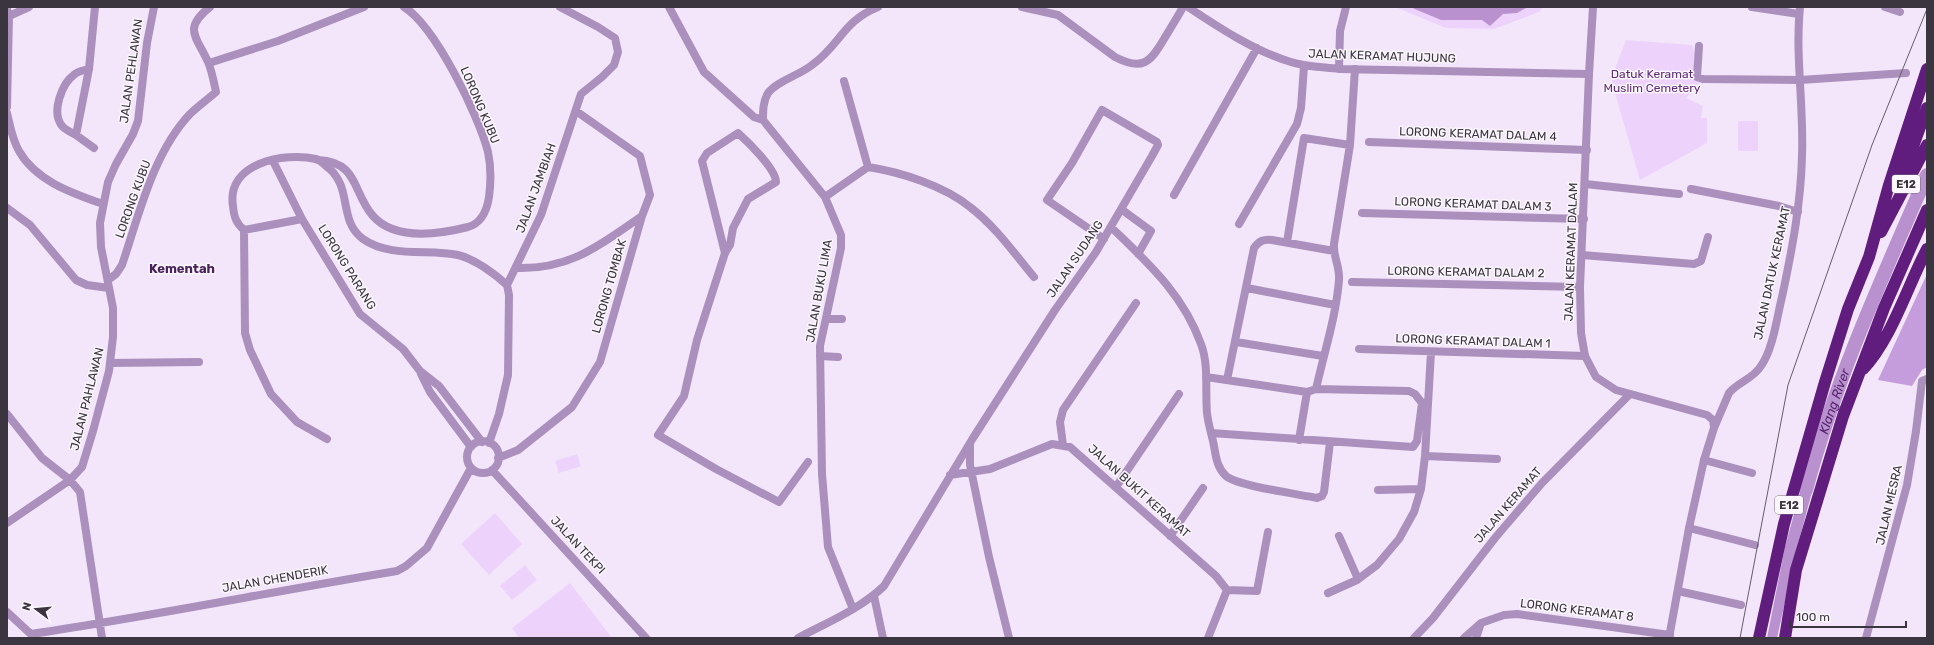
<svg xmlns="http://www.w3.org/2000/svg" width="1934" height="645" font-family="Rubik,sans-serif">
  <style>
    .green { fill: #edd3fc }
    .forest { fill: #c69ddc }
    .water { fill: #b991cf }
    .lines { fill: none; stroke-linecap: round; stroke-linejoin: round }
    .river { stroke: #b991cf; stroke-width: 14 }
    .minor { stroke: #ab8fbc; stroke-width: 8 }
    .tertiary { stroke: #ab8fbc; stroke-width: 8 }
    .motorway { stroke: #601d7e; stroke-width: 12 }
    .tram { stroke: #655d6a; stroke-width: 1 }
    .labels { text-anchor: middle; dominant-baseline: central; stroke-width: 3; stroke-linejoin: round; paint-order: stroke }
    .shield { fill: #fbf7fd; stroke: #756f78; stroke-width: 1 }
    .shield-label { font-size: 11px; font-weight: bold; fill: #3b353f }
    .street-label { font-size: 12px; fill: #3b353f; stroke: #fbf7fd }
    .park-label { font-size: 12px; fill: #5f2c77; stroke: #fbf7fd }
    .neighbourhood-label { font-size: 13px; font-weight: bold; fill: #49245b; stroke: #fbf7fd }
    .water-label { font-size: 13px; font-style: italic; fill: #56246e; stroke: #fbf7fd }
  </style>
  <rect width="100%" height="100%" fill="#f3e6fb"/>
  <path class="green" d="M1395,7H1543L1539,12L1494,29L1446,28Z
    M1626,40L1692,45L1703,79L1686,98L1703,106L1701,118H1707V143L1640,180L1611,79Z
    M1738,121H1758V151H1738Z
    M577,454L581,466L559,473L555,461Z
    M495,513L522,544L489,575L461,544Z
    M525,565L537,580L512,600L500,586Z
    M570,583L612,638H519L512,628Z"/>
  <path class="forest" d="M1927,274V367L1922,370L1912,386L1878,380Z"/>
  <path class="water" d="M1410,7H1528L1517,13L1503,14L1490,26L1482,20H1441Z
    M1806,470L1817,473L1797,548L1777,638H1767L1785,547Z"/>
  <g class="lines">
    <path class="river" id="s1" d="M1806,490C1835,381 1882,278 1927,175"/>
    <path class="minor" d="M669,7L704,72L754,117L763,120
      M1022,7L1058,15L1115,57C1142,71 1150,63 1164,39C1170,29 1177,18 1183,7
      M1188,7C1218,27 1256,52 1291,62C1306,67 1323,67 1339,69L1589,74
      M1752,7L1799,14
      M1885,7L1900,12
      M7,9L9,16L7,107
      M9,16L29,7
      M1699,46L1697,77L1703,79L1800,80L1906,73
      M209,63L278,41L364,7
      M1339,69L1340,31L1346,7
      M844,81L868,167
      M7,113C10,125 12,139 19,151C36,181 72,193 103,204
      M76,135C72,133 66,130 63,127C50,113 62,83 75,74C78,71 85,70 89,69
      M1369,142L1587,150
      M94,148L76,135L89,69L95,7
      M318,160C359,162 352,192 373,216C395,241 440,234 468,227C482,223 487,210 489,197C491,182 491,166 488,152C479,116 435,26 404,7
      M273,161L302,219L360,314L403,349L420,371L439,386L482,442
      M1585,184L1679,194
      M1691,189L1779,206L1798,212
      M1174,195L1257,48
      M825,197L868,167C901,172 944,186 970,207C995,226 1014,253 1034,277
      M7,208L30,225L76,280L87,285L109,288
      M1121,209L1151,231L1138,254
      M1362,213L1584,219
      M302,219L244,230C236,223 234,217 233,206C226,163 284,152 316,159C320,160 323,163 326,166C354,186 337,220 363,239C390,258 428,249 458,255C475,259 495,274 507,285
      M1239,224L1297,124L1301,108L1304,66
      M1111,227C1147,262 1183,294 1201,344C1209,365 1205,391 1207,413C1208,424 1212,435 1214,446C1216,457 1217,468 1226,476C1237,486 1298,494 1317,498L1322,496L1324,492L1330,442
      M244,230L245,333L250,350L271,394L297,422L327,439
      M1287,242L1304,138L1350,145L1355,69
      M725,253L702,161L707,153L738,133C747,141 776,169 776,182L748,199L733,228L730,245L725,253L697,340L684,396L658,435L716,469L779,502L808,462
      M1582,255L1694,264L1701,261L1708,237
      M516,268C570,270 600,245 642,216
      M108,280L116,274L122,265C139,215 153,153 190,114C198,106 208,99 216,92C214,83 212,71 208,62C197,37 182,29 210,7
      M1352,282L1580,287
      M1247,288L1335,305
      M826,319H842
      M1236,342L1323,356
      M1359,349L1585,356
      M820,356L838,357
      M110,363L199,362
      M421,374L430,392L471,447
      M1206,377L1307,392
      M1227,380L1254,248C1259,241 1263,239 1272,240L1334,251
      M7,414L42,458L70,480L7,523
      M1211,433L1413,447L1417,441L1422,403L1415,394L1409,391L1316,389
      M1299,440L1307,392L1316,389C1324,353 1336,317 1339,280C1340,266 1333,257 1334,244L1350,145
      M467 457a16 16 0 1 1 32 0a16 16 0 1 1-32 0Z
      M489,443L499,414L508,375L509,295L507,285L541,215L581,94L602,77L614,65L618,52L615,38L598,27L560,7
      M970,444V465L989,557L1009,638
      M1063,445L1060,422L1063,410L1136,303
      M1425,456L1497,459
      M498,458L518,450L572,407L600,362L642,216L650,195L640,156L576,111
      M1704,460L1752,473
      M492,470L646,638
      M950,475L990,469L1052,444L1070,447L1216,576L1227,590
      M1116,487L1179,394
      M1378,490L1421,489
      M1689,528L1755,545
      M1170,536L1203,488
      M1339,536L1358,579
      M1227,590L1257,591L1268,532
      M1678,591L1741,605
      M1328,593L1357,580L1377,565L1399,539L1414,512L1421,489L1425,456L1431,352
      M874,596L883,638
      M853,609L828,547L822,474L820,346L841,248V235L825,197L763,120C763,111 763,101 768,93C777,81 800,75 812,65C840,45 843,21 878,7
      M7,612L34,637
      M31,634C153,616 275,591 397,571L406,566L427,548L471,468
      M102,638L80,492L70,480L82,467L93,431L109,371L113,337V308L101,247L100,223L108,182L116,164L133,134L138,121L147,43L154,7
      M798,638C828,622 860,609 884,586L973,438L1055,310L1096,252L1152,156L1158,145L1157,142L1102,110L1072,163L1047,200L1104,239
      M1208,638L1227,590
      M1414,638L1433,618L1495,538L1542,483L1629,395
      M1464,638L1481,623L1504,615L1517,614L1670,635
      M1476,638L1481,623
      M1866,638L1907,485L1916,431L1922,381L1927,379"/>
    <path class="tertiary" d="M1593,7L1589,74L1580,287L1581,333L1585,356L1596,377L1616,390L1707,415L1713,420L1714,427
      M1669,638L1689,528L1704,460L1714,428L1729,393C1738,382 1753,379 1761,366C1773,349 1777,317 1782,297C1792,250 1801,203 1802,156C1804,106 1795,56 1800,7"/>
    <path class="motorway" d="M1900,182L1927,108
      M1881,232L1927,145
      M1863,369C1891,340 1908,285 1927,249
      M1759,638L1784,524L1825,382L1848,309L1869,257L1889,185L1927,69
      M1785,638L1796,570L1843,416L1884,308L1927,210"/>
    <path class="tram" d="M1740,638L1788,385L1872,145L1927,9"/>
  </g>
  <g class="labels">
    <g class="shield">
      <rect x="1892" y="175" width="28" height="18" rx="3"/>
      <rect x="1775" y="496" width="28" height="18" rx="3"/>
    </g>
    <g class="shield-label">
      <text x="1906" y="184">E12</text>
      <text x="1789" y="505">E12</text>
    </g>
    <g class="street-label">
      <text transform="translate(1382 56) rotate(2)">JALAN KERAMAT HUJUNG</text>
      <text transform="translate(131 71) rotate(-82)">JALAN PEHLAWAN</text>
      <text transform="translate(480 105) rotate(67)">LORONG KUBU</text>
      <text transform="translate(1478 134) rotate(2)">LORONG KERAMAT DALAM 4</text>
      <text transform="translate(536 188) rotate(-70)">JALAN JAMBIAH</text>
      <text transform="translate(133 199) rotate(-70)">LORONG KUBU</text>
      <text transform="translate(1473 204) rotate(2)">LORONG KERAMAT DALAM 3</text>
      <text transform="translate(1571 252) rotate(-88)">JALAN KERAMAT DALAM</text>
      <text transform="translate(1075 259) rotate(-56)">JALAN SUDANG</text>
      <text transform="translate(347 267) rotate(58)">LORONG PARANG</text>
      <text transform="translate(1466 272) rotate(1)">LORONG KERAMAT DALAM 2</text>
      <text transform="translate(1772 273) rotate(-78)">JALAN DATUK KERAMAT</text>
      <text transform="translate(609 286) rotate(-74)">LORONG TOMBAK</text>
      <text transform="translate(819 291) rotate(-80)">JALAN BUKU LIMA</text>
      <text transform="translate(1473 341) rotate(2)">LORONG KERAMAT DALAM 1</text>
      <text transform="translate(87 399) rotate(-76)">JALAN PAHLAWAN</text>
      <text transform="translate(1139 491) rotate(42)">JALAN BUKIT KERAMAT</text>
      <text transform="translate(1508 505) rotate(-49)">JALAN KERAMAT</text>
      <text transform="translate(1889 505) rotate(-77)">JALAN MESRA</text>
      <text transform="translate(578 545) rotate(47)">JALAN TEKPI</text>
      <text transform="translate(275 579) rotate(-10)">JALAN CHENDERIK</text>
      <text transform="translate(1577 610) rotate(7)">LORONG KERAMAT 8</text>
    </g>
    <g class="park-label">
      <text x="1652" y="74">Datuk Keramat<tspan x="1652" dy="14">Muslim Cemetery</tspan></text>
    </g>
    <g class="neighbourhood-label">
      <text x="182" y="268">Kementah</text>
    </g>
    <g class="water-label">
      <text stroke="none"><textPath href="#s1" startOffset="93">Klang River</textPath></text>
    </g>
  </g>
  <rect width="1934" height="645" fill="none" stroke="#3b353f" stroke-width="16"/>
  <g transform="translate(36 609) rotate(286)" stroke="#fbf7fd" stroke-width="3" paint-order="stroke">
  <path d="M0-3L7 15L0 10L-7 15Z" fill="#3b353f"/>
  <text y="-6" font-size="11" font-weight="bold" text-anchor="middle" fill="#3b353f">N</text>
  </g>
  <path d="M1790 621v6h116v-6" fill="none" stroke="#3b353f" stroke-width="2"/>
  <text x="1796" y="621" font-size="12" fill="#3b353f" stroke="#fbf7fd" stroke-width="3" paint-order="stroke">100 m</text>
</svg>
